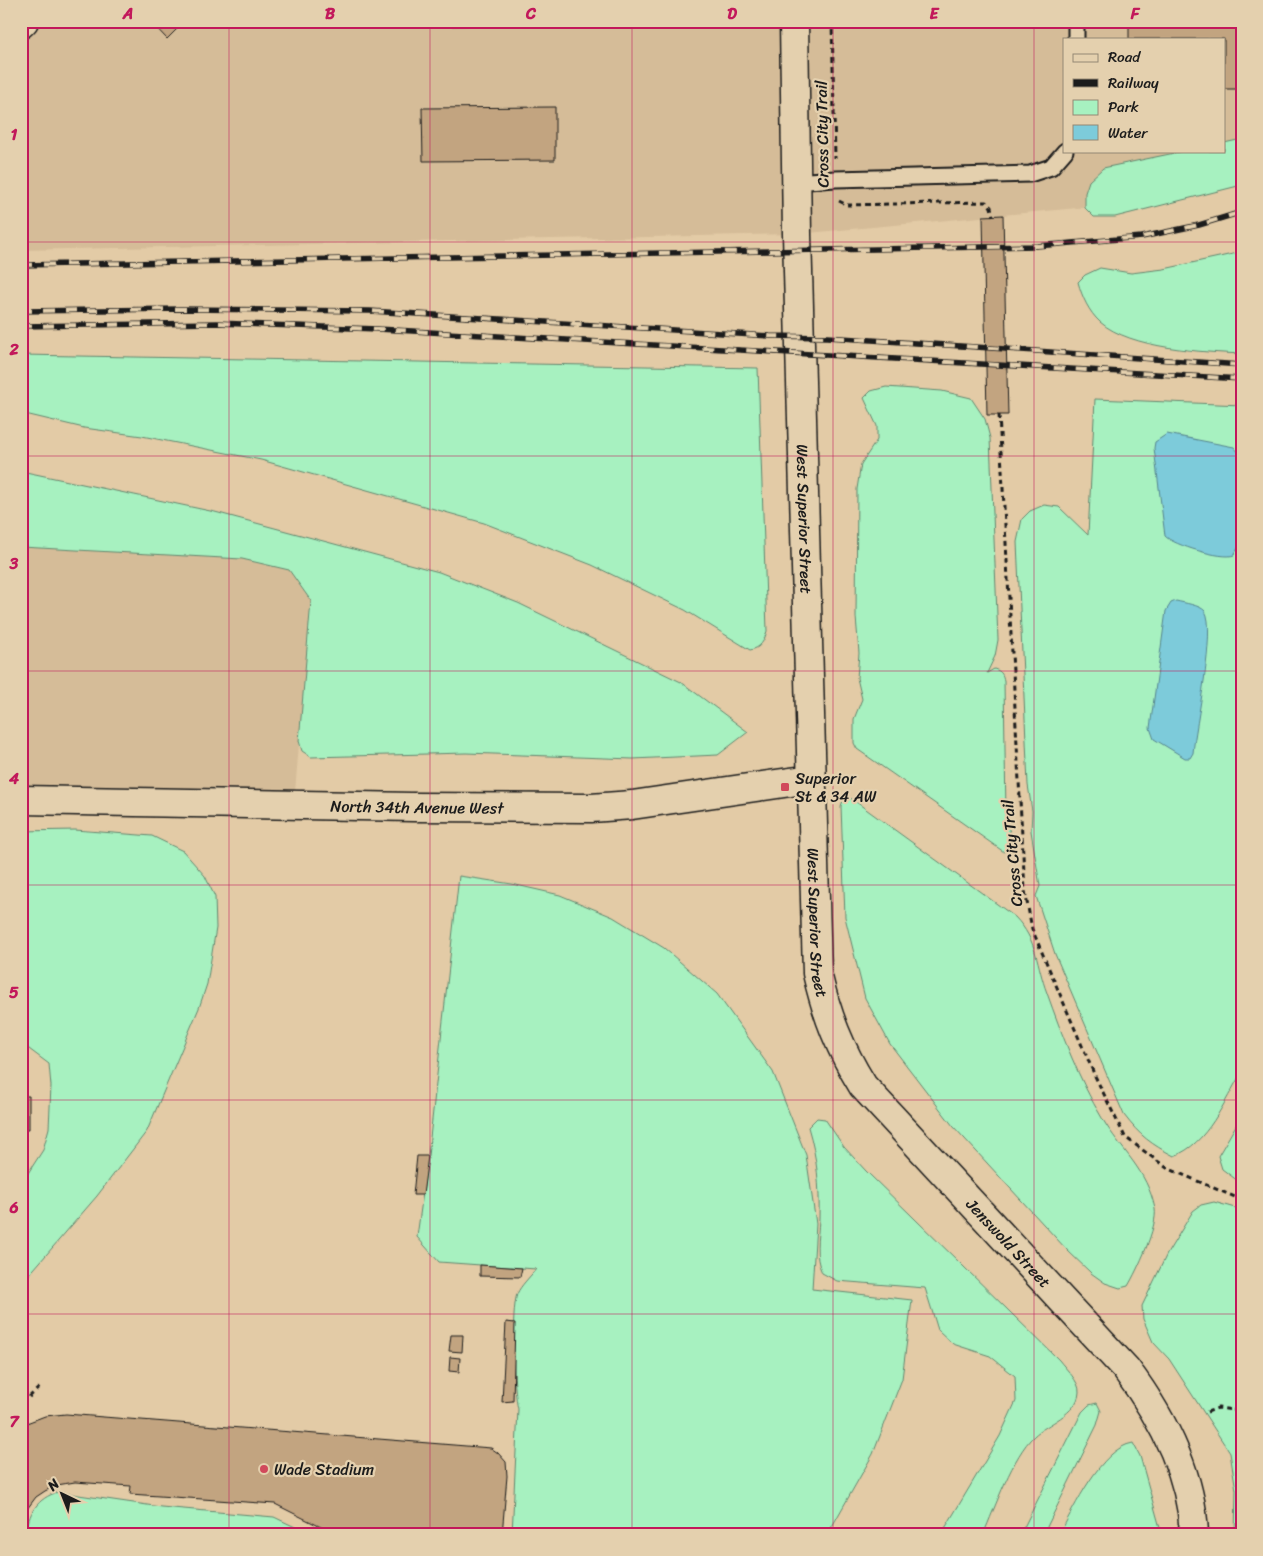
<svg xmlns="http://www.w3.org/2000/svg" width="1263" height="1556" font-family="Sriracha,sans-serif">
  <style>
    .built { fill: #d5bc98; fill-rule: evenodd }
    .green { fill: #a7f1c0; stroke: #62866e }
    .water { fill: #7dcbda; stroke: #56858e }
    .building { fill: #c2a480; stroke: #1c1c1c }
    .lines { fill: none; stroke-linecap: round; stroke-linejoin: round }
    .service-casing { stroke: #1c1c1c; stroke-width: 19 }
    .minor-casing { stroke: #1c1c1c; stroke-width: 31 }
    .tertiary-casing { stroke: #1c1c1c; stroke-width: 31 }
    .path { stroke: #1c1c1c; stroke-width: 3; stroke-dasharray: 5 4; stroke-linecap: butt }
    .service { stroke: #e4d0ae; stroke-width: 15 }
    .minor { stroke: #e4d0ae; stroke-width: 28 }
    .tertiary { stroke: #e4d0ae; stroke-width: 28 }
    .rail-casing { stroke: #1c1c1c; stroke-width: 5.5 }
    .rail { stroke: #e4d0ae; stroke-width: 4; stroke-dasharray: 11; stroke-linecap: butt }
    .grid { fill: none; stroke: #c2185b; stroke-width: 1; stroke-opacity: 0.55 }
    .poi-dot { fill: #d1495b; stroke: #e4d0ae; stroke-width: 2 }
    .labels { text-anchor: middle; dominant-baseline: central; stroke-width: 4.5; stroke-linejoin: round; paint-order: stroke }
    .street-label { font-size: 16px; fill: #1c1c1c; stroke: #e4d0ae }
    .poi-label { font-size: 16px; fill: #1c1c1c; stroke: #e4d0ae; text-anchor: start }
    .neatline { fill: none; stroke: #c2185b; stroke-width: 2 }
    .grid-label { font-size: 16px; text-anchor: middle; font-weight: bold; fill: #c2185b }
  </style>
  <rect width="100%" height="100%" fill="#e3cba6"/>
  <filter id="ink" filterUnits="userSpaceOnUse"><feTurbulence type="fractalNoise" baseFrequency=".02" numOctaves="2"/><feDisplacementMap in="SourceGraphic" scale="10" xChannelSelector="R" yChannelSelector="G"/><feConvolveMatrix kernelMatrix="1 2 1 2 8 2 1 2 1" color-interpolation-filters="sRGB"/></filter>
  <g filter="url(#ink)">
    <path class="built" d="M21,21H1242V153L1154,201L797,234L21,250ZM1064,39H1224V151H1064Z
      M21,547L242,559L289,570L311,601L294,804L21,800Z"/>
    <path class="green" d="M1242,139V185L1115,217H1094L1085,208V193L1089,181L1103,168L1184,151H1224V143Z
      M1242,252V354C1203,352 1131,349 1100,322C1089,312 1082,297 1078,282L1085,275L1100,268L1131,273L1164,269Z
      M21,355L758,368L767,631C764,641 761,648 750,650L685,610L592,565L484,523L261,460L142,436L84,428L21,413Z
      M886,387L942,391L971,398L985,419L990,438L998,640L995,656L987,673L994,669C1001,671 1003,674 1004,681L1006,815L1011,839L1009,847L1004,852L857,749L854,743V719L862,699L857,678L859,653L856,617L857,489L861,464L877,440V426L864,398L871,391Z
      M1095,399L1242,405V1072C1224,1101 1208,1144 1174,1156C1151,1144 1140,1136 1124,1115L1055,954L1036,896L1040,886L1031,831L1032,811L1028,785L1017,542L1022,519L1030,511L1044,505L1059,507L1088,535Z
      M21,471L215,512L439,572L518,603L681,682L748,732L718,755L633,759L466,753L311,757L302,751L299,741L311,601L289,570L242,559L21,547Z
      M847,798L852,799L1015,917C1038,941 1036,964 1047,993C1062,1035 1079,1080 1102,1118C1121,1151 1147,1169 1155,1209C1158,1226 1137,1271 1128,1286L1120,1288L1105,1283L1091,1273L1067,1250L953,1126L890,1044L865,998L845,917L841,806L843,801Z
      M75,830L152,836L183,851L205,876L215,897L216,928L207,984L199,1008L147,1131L97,1196L21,1284V1184L43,1150L49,1128L51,1086L49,1064L21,1043V831Z
      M459,876L512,884L560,895L613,917L664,948L717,994L773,1072L806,1155L816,1224L812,1289L912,1300L902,1379L873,1454L830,1530L826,1535H512L518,1409C513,1390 511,1311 517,1294C521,1285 530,1277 536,1269L439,1262L417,1237L428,1156Z
      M1242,1115V1184L1222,1169L1218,1156Z
      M817,1118L825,1119L844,1147L866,1171L1059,1360C1065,1368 1080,1382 1079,1392C1078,1414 1046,1424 1034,1436C1013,1455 995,1508 983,1535H941L1000,1436L1016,1401L1015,1376L990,1356L953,1344L938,1330L925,1288L837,1281L822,1273C814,1255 818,1239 819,1219C820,1187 817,1157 808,1127Z
      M1214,1202L1242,1210V1535H1235L1236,1490L1230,1453L1169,1359L1153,1342L1143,1319L1142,1306L1167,1254L1193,1211L1201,1205Z
      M1097,1403L1101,1411L1097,1425L1043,1535H1020L1082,1412L1089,1405Z
      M1133,1443L1140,1456L1162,1535H1059C1074,1508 1101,1448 1133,1443Z
      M58,1492L161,1507L274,1517L312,1535H27C27,1513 38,1498 58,1492Z"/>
    <path class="water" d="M1167,434L1234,447L1240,454L1242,541L1234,555C1223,560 1173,545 1165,536L1154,448L1155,442Z
      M1176,601C1184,603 1200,605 1205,611C1217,628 1195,728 1193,753L1190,758H1185L1154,739L1150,728L1166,611L1171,603Z"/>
    <path class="building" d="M150,21H185L167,39Z
      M429,21H514V25L429,26Z
      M1129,21H1242V89H1224V39H1129Z
      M555,107V160L423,161L422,108Z
      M1003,215L1008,415H987L983,216Z
      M21,1096H29V1129H21Z
      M417,1156H428L423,1195H413Z
      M480,1265L522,1268L520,1277L480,1276Z
      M506,1322L515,1323L513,1401L502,1402Z
      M451,1335H463L462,1352L449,1351Z
      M450,1357L460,1358L459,1372L449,1371Z
      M66,1414L491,1448L498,1453L506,1462L507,1476L502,1535H337L275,1504L130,1494L131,1486L75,1482L57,1485L45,1491L36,1497L21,1517V1421L24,1424L45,1416Z"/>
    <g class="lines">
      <defs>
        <path id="service" d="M1076,21V39
          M795,182L835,179L1030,174L1051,167L1065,151"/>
        <g id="minor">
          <path id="s1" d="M21,800L413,807L591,808L632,805L811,779"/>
        </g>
        <g id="tertiary">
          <path id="s2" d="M794,21L797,234L817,973C827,1016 840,1049 863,1086L1126,1369C1162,1417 1192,1474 1194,1535"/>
          <path d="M21,24L24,21"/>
        </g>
      </defs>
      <use href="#service" class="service-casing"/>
      <use href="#minor" class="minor-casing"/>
      <use href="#tertiary" class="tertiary-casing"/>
      <path class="path" d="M832,21L835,158
        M839,201L847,205L986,202L991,207L993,216
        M999,415L1025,891L1032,929L1095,1076L1125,1137L1167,1168L1242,1200
        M21,1401L28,1398L42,1385
        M1207,1412L1218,1408L1242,1411"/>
      <use href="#service" class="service"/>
      <use href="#minor" class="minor"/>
      <use href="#tertiary" class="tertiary"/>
      <defs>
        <path id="rail" d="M21,265L1037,246L1142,237L1199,225L1242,212
          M21,311L181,309L370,311L770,336L827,337L1242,365
          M21,326L217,323L378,329L1242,379"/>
      </defs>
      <use href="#rail" class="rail-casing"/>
      <use href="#rail" class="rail"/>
    </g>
  </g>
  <path class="grid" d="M229,21V1535M430,21V1535M632,21V1535M833,21V1535M1034,21V1535M21,242H1242M21,456H1242M21,671H1242M21,885H1242M21,1100H1242M21,1314H1242"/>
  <g class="poi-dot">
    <rect x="780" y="782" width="10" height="10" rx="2.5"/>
    <circle cx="264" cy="1469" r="5"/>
  </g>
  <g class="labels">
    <g class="street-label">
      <text transform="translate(822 134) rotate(-91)">Cross City Trail</text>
      <text stroke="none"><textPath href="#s2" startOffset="498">West Superior Street</textPath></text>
      <text stroke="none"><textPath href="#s1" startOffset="396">North 34th Avenue West</textPath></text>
      <text transform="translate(1012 853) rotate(-95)">Cross City Trail</text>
      <text stroke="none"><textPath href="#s2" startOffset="902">West Superior Street</textPath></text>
      <text stroke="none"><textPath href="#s2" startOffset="1289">Jenswold Street</textPath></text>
    </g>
    <g class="poi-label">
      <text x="795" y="778">Superior<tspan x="795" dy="18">St &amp; 34 AW</tspan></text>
      <text x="274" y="1469">Wade Stadium</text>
    </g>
  </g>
  <rect width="1263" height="1556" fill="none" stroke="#e4d0ae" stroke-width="55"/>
  <rect x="1063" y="38" width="162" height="115" fill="#e4d0ae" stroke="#948874"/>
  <rect x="1073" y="54" width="25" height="8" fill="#e4d0ae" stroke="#948874"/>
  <text x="1108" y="62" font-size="15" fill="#1c1c1c">Road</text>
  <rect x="1073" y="79" width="25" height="8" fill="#1c1c1c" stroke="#948874"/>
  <text x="1108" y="88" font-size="15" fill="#1c1c1c">Railway</text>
  <rect x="1073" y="100" width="25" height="15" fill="#a7f1c0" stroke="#948874"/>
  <text x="1108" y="112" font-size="15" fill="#1c1c1c">Park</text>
  <rect x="1073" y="125" width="25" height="15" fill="#7dcbda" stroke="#948874"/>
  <text x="1108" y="138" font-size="15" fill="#1c1c1c">Water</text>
  <g transform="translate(62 1494) rotate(317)" stroke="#e4d0ae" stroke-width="4" paint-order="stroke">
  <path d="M0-4L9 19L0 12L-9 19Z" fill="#1c1c1c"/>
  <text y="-8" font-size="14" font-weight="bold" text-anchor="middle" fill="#1c1c1c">N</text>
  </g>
  <rect x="28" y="28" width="1208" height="1500" class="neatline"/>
  <g class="grid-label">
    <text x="128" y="19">A</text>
    <text x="330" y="19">B</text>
    <text x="531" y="19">C</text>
    <text x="732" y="19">D</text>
    <text x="934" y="19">E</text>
    <text x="1135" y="19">F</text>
    <text x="14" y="140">1</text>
    <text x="14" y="355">2</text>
    <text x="14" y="569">3</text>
    <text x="14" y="784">4</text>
    <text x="14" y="998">5</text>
    <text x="14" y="1213">6</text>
    <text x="14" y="1427">7</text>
  </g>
</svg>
